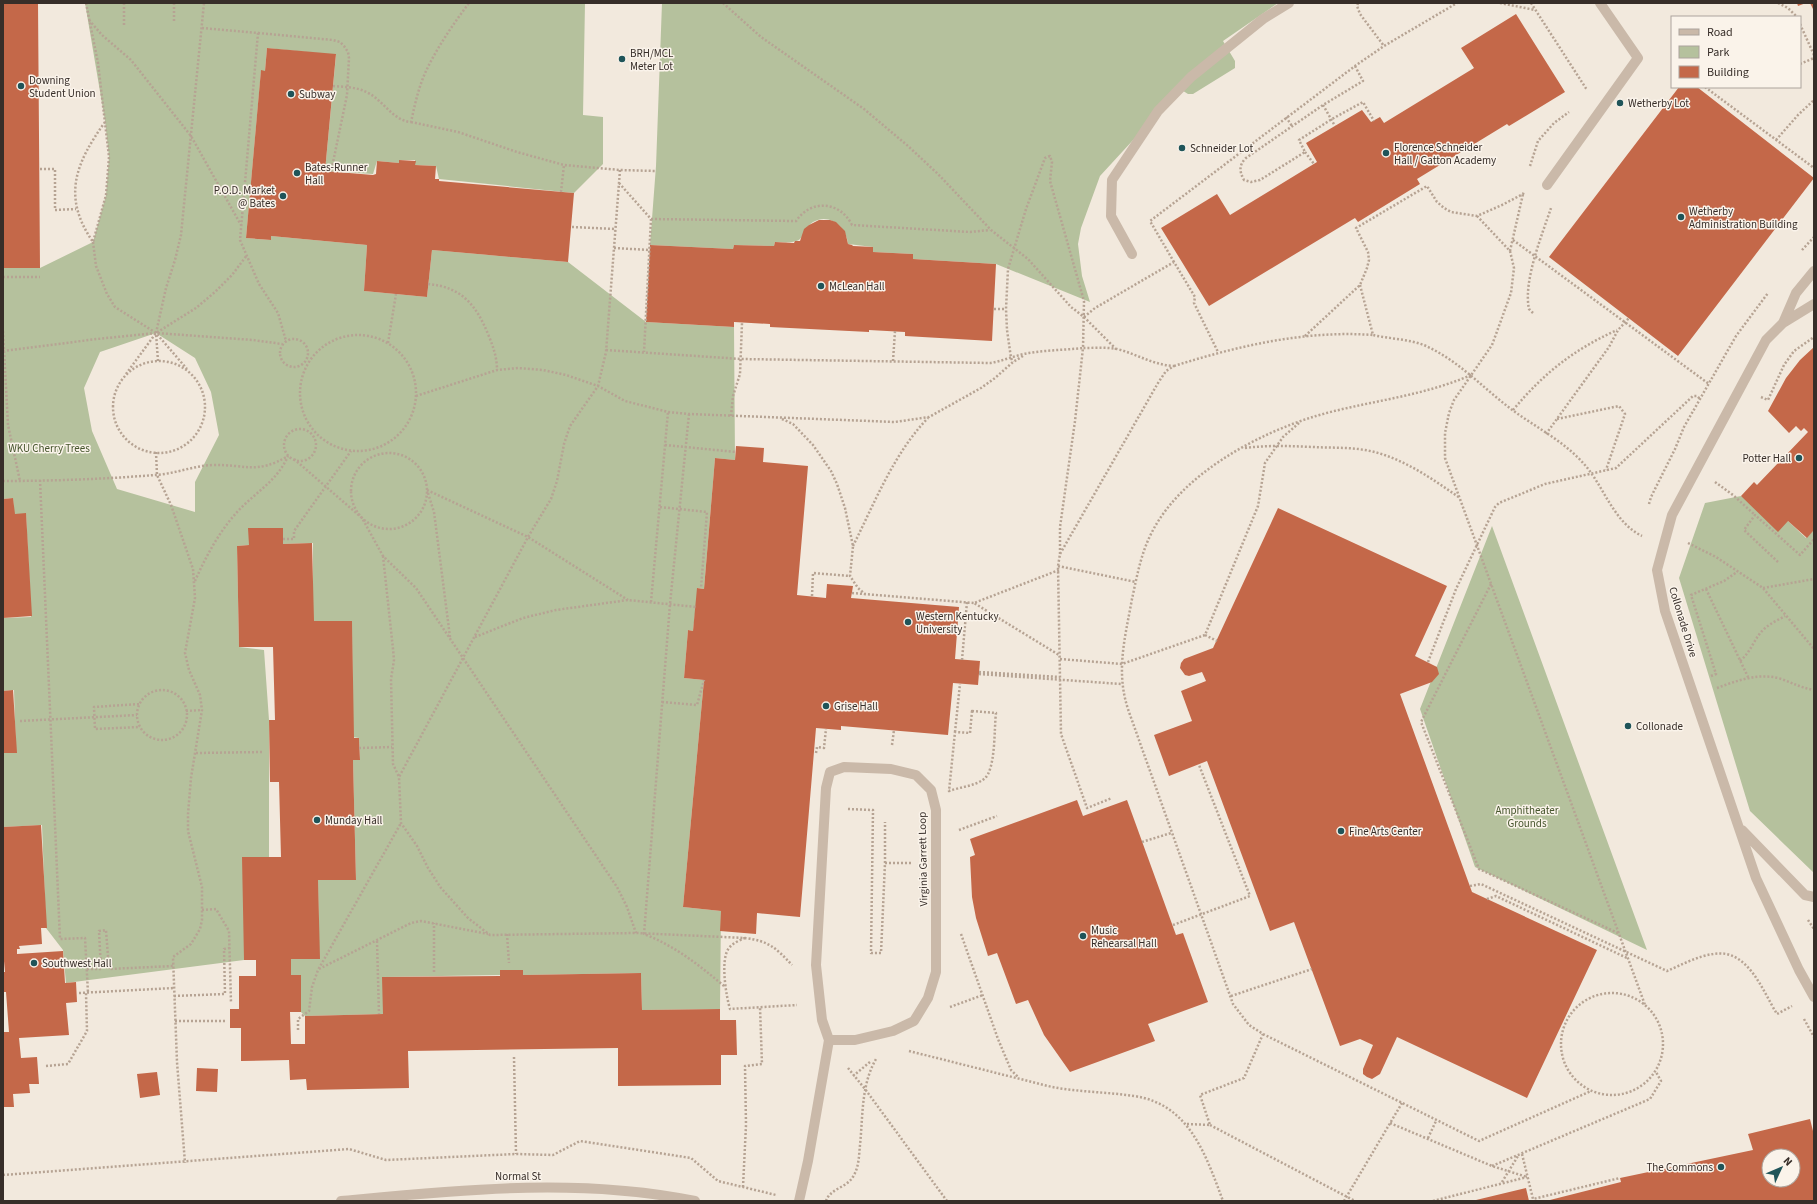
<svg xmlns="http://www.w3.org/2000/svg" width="1817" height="1204" font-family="'Source Sans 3',sans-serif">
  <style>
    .green { fill: #b5c19d; fill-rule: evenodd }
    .building { fill: #c46849; fill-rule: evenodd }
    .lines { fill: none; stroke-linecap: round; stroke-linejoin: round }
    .path { stroke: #b6a393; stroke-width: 2.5; stroke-dasharray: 2 2; stroke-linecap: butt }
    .minor { stroke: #cab9a9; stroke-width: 10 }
    .poi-dot { fill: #1f5459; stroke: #faf3ea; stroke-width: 1.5 }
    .labels { text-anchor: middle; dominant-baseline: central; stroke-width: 3; stroke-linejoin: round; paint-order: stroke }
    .poi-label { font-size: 11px; fill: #372e29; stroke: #faf3ea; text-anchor: start }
    .park-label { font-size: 11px; fill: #46552d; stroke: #faf3ea }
    .street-label { font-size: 11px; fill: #372e29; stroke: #faf3ea }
  </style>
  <rect width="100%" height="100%" fill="#f2e9dd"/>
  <path class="green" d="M85,3H585L583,115L603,117V164L574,193L439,179L436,166L415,165V160H399V163L377,161L373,174L325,171L336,55L267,48L265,71H261L246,238L270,240L271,236L367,245L364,291L427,297L432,250L568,262L646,322L734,327L735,460L715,458L704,589L698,588L693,631L688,630L684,678L704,680L683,907L721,911L720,1009L642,1010L641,973L523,975V970H501L500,975L383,977V1014L305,1016L301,1012V975H291V959L319,958L318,880H356L353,760L360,759L359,738L353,737L352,621H313V543L283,544V528H249V545L237,546L239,647L264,650L269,720V857L244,960L66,983L63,950L46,928L42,825L3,827V753H16L14,690L3,691V618L31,617L26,514H14L13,498L3,499V268H40L93,242L106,195L109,157L105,121ZM156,333L195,358L211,392L219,435L195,482V512L117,489L92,431L84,388L100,352Z
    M662,3H1278L1223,41L1235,61V68L1193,94H1188L1180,89L1100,176L1081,228L1078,244L1082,276L1090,302L996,264L913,259V254L873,252V247L848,244C847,228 830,212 813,222C805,227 805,234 800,239C794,244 781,242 775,242L774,246L734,245L733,249L650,245L656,166Z
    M1741,496L1788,521L1806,538L1814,530V873L1750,811L1679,578L1705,503Z
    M1492,526L1647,950L1475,867L1420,709Z"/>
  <path class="building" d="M3,3H38L40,268H3Z
    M1797,3H1806L1798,6Z
    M1810,3H1814V11Z
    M1516,14L1565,92L1509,126L1507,124L1417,179L1420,184L1358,222L1355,218L1209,306L1161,228L1217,194L1230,215L1317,162L1306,143L1362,110L1371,122L1380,117L1384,123L1474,68L1461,48Z
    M267,48L336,54L325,171L373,175L376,174L377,161L399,163V160L416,161L415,165L436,166L435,179H439V181L574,193L568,262L432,250L427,297L364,291L367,245L271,236V240L246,238L261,70L265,71Z
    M1679,87H1697L1814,178L1678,356L1549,257Z
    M819,220H830L836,222L845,231L848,244L852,245L853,246L873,247V252L913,254V259L996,264L992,341L905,336V332L869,330V332L770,327V324L734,322V327L646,322L650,245L733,249L734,245L774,246L775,242L794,243L795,241H800L804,229L809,225Z
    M1814,347V530L1807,538L1788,521L1778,532L1741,496L1754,482L1757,485L1808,432L1804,428L1801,431L1796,426L1789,433L1768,411L1786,378L1800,360Z
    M736,446L764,448L763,462L808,466L797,595L826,598L827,584L853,586L851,598L959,607L955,659L980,661L978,685L953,683L948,735L841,726V730L816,728L800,917L757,913L756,934L720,931L721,911L683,907L704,680L684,678L688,630L693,631L697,588L704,589L715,458L735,460Z
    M13,498L15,514L26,513L32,616L3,618V499Z
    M1278,508L1447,586L1415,656L1437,667L1439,674L1432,682L1400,694L1472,892L1597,950L1527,1098L1397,1037L1380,1074L1372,1079L1367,1077L1363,1074V1069L1373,1045L1360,1039L1340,1046L1294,922L1270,931L1207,761L1169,776L1154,735L1192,721L1181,691L1206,681L1202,672L1189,676L1185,675L1180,668L1181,663L1184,659L1213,648Z
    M248,528H283V544L312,543L314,621H352L354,738H359L360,760H353L356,880H318L320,959H291V975H301V1012H290L291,1044H305V1016L383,1014L382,977L500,976V970H523V975L641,973L642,1010L720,1009V1020H736L737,1055H721V1085L618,1086V1048L408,1051L409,1088L307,1090L306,1079L290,1080L289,1060L241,1061V1028H230V1009H239V976H256V960H244L242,857H281L279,782H270L269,720H275L273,647H239L237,546L249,545Z
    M13,690L17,753H3V691Z
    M1077,800L1083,816L1127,800L1176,935L1183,933L1208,1002L1148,1024L1155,1041L1070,1072L1044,1035L1028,1000L1016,1004L997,953L988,956L976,918L972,897L970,857L975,855L970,839Z
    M41,825L47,928H41L42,944L19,946L20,949H17V954L63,951L65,983L76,982L77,1002L66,1003L69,1035L19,1038L21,1058L37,1057L39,1084H29L30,1093L13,1094L14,1107H3V1032H9L6,992H3V972H5L3,950V827Z
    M197,1068L218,1069L217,1092L196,1091Z
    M157,1072L160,1095L140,1098L137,1074Z
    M1810,1119L1814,1135V1201H1546L1621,1182L1620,1178L1753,1150L1748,1134ZM1769,1156H1793V1180H1769Z
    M1526,1188L1529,1201H1476V1200Z"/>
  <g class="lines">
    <path class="path" d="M86,3L98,63L109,157L106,195L93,242C62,197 75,164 105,122
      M124,3V25
      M174,3V22
      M723,3L761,37L864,109L908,146L938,174L991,230L1028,259L1071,307L1084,317L1116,349
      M1358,3L1357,6L1360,14L1384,46
      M1500,3L1535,10
      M1531,3L1587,90
      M1778,3L1788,8L1797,17
      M89,20L102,35L131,60L191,136L241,225
      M1800,24L1814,55
      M202,28L258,33L240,240L259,284L278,313L286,341
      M258,33L333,40L340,42L344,46L348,52L349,58L347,95L331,172
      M1800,64L1814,58
      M1355,66L1363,81L1323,105L1246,158C1239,165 1239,171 1244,180L1251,182L1260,180L1305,152L1299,140L1332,119L1363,102L1374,121
      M333,86C346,87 359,87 370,94C384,102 394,121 411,122C415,104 419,85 427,69C438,46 454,23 469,3
      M1705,87L1814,168
      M1323,105L1335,126
      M1286,117L1292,126
      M411,122L458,132L517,152L564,165L620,170L656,171
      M1776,140L1798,115L1814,100
      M1305,152L1314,164
      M1530,166L1538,141L1554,123L1569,112
      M40,169H55V210L76,209
      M620,170L606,352L598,386L570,426L564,444L557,481L551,499L528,537L399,777L401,823L417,846L428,868L441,888L468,918L490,935L636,933L745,938C769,941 776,948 792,965
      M619,183L651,219L644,352
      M561,192L564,165
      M1477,216L1510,251L1523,194
      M651,219L796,221C811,199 840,201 852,225L970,232L990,230
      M572,227L615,229
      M1513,240L1709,384
      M93,242L96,266L107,294L115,307L156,333L187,369
      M614,248L650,250
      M1802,250L1814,237
      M1510,251L1514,268L1511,293L1492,345L1454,400L1449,413L1445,433V458L1645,1005
      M1174,262L1150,221L1355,66L1384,46L1457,3
      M3,277H40
      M428,284C462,287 476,305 488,334C493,346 497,357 497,370
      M1360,285L1373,335C1390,339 1410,339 1426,346C1459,361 1483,388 1511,409C1535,427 1564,441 1584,464C1604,486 1613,522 1642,536
      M994,309H1006
      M1533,313L1529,309C1523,281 1542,235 1551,208
      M1084,317L1095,308L1174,262L1195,297L1194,303L1218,352
      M3,331L8,425L20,481
      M300 393a58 58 0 1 1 116 0a58 58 0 1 1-116 0Z
      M1305,336L1360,285L1367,268L1369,260L1368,252L1356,228L1427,186L1437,202L1444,208L1451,212L1477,216L1502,205L1523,194L1524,191
      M280 353a14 14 0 1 1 28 0a14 14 0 1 1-28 0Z
      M388,343L396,294
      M606,350L741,359L990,363C1003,361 1016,355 1029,353C1047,350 1065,350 1083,348L1084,301L1050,181L1052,162L1050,156L1045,158L1026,209L1008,269L1006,309L1007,330L1011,358L1013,362
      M3,351L97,339L156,333L253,340L282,344
      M158,361L156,333L166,288L175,260L181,235L204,3
      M893,361L895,331
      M113 407a46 46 0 1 1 92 0a46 46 0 1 1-92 0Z
      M1174,366C1238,346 1305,330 1373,335
      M126,374L156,333L196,308L215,292L232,275L247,255
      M1471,375C1421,397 1367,401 1316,416C1256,434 1181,475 1152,532C1141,553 1137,576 1132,599C1125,638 1115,673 1129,712L1233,1004L1249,1025L1263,1034L1479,1141L1591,1091
      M416,396L497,370L518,368L543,370L566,375L598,386L625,401L668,412L689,414L895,422L929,417L981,388L995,378L1013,362L1023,356
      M1761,397L1768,400L1784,365L1794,351L1814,337
      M1513,410C1544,373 1573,350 1617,330
      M689,414L670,604L644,934C675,946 699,965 724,986
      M731,416L733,396L740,374L742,323
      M782,419L793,424L813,445L831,471L837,484L845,508L853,546L850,576L858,588L865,594
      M1557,419L1619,406L1625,414L1606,470
      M284 445a16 16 0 1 1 32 0a16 16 0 1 1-32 0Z
      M1546,434L1609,347L1618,330L1629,318
      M665,445L736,452
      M1245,448C1268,445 1290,446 1313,447C1330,448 1347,447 1365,450C1400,456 1431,478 1460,498
      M156,452L157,475L171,505L193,569L195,598L185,653L189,670L200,695L202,710L191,778L188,814V831L202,887V920L200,929L191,944L173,957L177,1062L185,1163
      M351 491a38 38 0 1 1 76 0a38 38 0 1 1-76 0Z
      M294,459L362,518L383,556L416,588L617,887L627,907L636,933
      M40,480L60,939L85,938L88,993
      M3,481C53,481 105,479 155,475C174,474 193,466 212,465C245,464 256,475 288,456
      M1715,482L1733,495L1755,515
      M427,490L528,537L628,600
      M428,493L434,512L450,637
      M1649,504L1651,497L1675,449L1684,427L1736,336L1768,293
      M660,507L707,512L701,588
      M283,539H294V531L351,451
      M1688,543L1716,557L1763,588L1814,649
      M853,546C875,502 894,453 928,418
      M1060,554V527L1075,421L1083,348C1094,348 1106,347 1117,349C1137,354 1153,365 1174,366L1166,371L1158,383L1060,554L1058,566L1061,734L1087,808L1112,798
      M383,556L393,649L394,660L391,679L393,764L399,777
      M1778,562L1744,530L1755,515L1800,555L1814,539
      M1058,566L1136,582
      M1059,570L974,603L1059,655
      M195,581C206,556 220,530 239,510C256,492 278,480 288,456
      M1491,584L1421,722L1479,869L1618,933
      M1763,588L1814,579
      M1706,589L1748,677
      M852,593L974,603
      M812,596L813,573L850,576
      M651,602L668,412
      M1205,635L1217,641
      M475,637L523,618L556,610L628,600L696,607
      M1060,659L1122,664L1205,635L1258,506L1265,463L1283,437L1299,423
      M962,660L967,602
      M1740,661C1751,652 1754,639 1763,630C1769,624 1778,620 1785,616
      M1428,662L1456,589L1495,507L1499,503L1545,484L1616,468L1693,396H1697L1700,399
      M979,672L1060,677
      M979,674L1121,684
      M1711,676L1716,674L1691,595L1724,581L1737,572
      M1717,688C1736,681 1757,673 1778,678C1791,682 1801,688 1814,690
      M137 715a25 25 0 1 1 50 0a25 25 0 1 1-50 0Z
      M662,702L697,705L704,680
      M139,704L94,707L95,729L140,727
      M186,711L202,710
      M972,711L996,713C994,728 996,770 984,779C975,786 960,787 949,791L955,732L970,733Z
      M20,721L137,715
      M955,732L960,684
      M892,745L894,730
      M359,748L392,747
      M196,753L263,752
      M816,753L817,747L824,748L826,729
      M848,809L873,810L871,953H881L885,863V822
      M959,830L997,816
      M1142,842L1171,833
      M885,863H913
      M1470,886L1481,884L1667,971C1681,965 1698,956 1713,954C1748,948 1762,990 1777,1014L1792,1006
      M1487,899L1496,896L1627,958
      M202,910L216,909L229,931L231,1003
      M1808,920L1814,929
      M1173,925L1250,896L1199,765
      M507,934L509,963
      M961,934L998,1039L1011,1070L1018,1077
      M745,938C740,940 733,943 729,948C720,959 726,996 730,1009L797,1005
      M377,941L379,1014
      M87,969H101L99,931L106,930L109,969L173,966
      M319,969L411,923L421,921L488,934
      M434,972V923
      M1561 1044a51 51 0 1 1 102 0a51 51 0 1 1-102 0Z
      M79,993L174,988
      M174,996L225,994L224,949L230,948
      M1231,996L1312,969
      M950,1007L983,995
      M1804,1019L1814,1037
      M175,1021H225
      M298,1030V1019L309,1011L312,987L318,970L401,823
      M909,1051L1052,1087C1079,1092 1107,1092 1134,1096C1190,1104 1206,1156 1223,1201
      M514,1057L516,1154
      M46,1066L68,1064L87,1031L86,993
      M848,1068L865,1089L947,1201
      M853,1076L870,1062
      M1390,1123L1492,1166L1527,1177
      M1187,1124L1210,1125L1200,1095L1244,1078L1263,1034
      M1210,1125L1355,1201
      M1428,1138L1436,1121
      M1522,1154L1533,1199L1620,1178
      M1492,1166L1650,1099L1661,1081L1656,1072
      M3,1175L349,1149L386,1160L516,1154L553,1155L580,1141L691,1158L718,1181L776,1195
      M1502,1182L1518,1156
      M743,1187L746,1125L745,1066L762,1064L760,1007
      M826,1201C830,1188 848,1188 854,1175C859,1166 859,1155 860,1145C863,1116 861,1085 876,1059
      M1344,1201L1402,1103
      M1433,1201L1527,1177"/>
    <path class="minor" d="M1547,185L1638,58L1600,3
      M1132,254L1111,216L1112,180L1158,111L1191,77L1263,19L1289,3
      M1814,271L1796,293L1783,323L1766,340L1672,515L1657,570L1665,611L1756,878L1799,970L1814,997
      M1783,323L1814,304
      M1742,830L1805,895L1814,897
      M341,1201C459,1190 578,1177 695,1201
      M799,1201L808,1161L829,1040L822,1020L816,965L826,788L830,772L844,767L891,769L916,775L931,790L936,810V972L928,998L914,1021L893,1031L855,1040H829"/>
  </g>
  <g class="poi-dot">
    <circle cx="622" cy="59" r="4"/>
    <circle cx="21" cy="86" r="4"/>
    <circle cx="291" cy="94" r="4"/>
    <circle cx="1620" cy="103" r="4"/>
    <circle cx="1182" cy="148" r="4"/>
    <circle cx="1386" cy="153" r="4"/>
    <circle cx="297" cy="173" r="4"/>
    <circle cx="283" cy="196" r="4"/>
    <circle cx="1681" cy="217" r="4"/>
    <circle cx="821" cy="286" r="4"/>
    <circle cx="1799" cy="458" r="4"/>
    <circle cx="908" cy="622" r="4"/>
    <circle cx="826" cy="706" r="4"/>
    <circle cx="1628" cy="726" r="4"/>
    <circle cx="317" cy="820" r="4"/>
    <circle cx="1341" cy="831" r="4"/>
    <circle cx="1083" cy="936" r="4"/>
    <circle cx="34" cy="963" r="4"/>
    <circle cx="1721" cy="1167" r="4"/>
  </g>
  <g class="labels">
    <g class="poi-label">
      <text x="630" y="53">BRH/MCL<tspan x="630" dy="13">Meter Lot</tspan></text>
      <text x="29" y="80">Downing<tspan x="29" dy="13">Student Union</tspan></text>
      <text x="299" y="94">Subway</text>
      <text x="1628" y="103">Wetherby Lot</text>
      <text x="1394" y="147">Florence Schneider<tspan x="1394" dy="13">Hall / Gatton Academy</tspan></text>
      <text x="1190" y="148">Schneider Lot</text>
      <text x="305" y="167">Bates-Runner<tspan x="305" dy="13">Hall</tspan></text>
      <text x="275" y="190" text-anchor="end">P.O.D. Market<tspan x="275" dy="13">@ Bates</tspan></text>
      <text x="1689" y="211">Wetherby<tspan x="1689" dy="13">Administration Building</tspan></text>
      <text x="829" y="286">McLean Hall</text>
      <text x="1791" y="458" text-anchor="end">Potter Hall</text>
      <text x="916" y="616">Western Kentucky<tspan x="916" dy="13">University</tspan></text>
      <text x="834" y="706">Grise Hall</text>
      <text x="1636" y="726">Collonade</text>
      <text x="325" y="820">Munday Hall</text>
      <text x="1349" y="831">Fine Arts Center</text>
      <text x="1091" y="930">Music<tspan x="1091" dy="13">Rehearsal Hall</tspan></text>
      <text x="42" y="963">Southwest Hall</text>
      <text x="1713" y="1167" text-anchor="end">The Commons</text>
    </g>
    <g class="park-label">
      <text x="49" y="448">WKU Cherry Trees</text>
      <text x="1527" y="810">Amphitheater<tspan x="1527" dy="13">Grounds</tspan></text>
    </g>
    <g class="street-label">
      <text transform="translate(1683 622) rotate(73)">Collonade Drive</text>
      <text transform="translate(923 859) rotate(-91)">Virginia Garrett Loop</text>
      <text x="518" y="1176">Normal St</text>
    </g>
  </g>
  <rect width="1817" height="1204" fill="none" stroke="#372e29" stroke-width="8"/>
  <rect x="1671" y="16" width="130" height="72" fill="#faf3ea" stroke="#aca49d"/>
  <rect x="1679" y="29" width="20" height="6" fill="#cab9a9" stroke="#aca49d"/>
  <text x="1707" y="36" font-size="12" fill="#372e29">Road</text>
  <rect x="1679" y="46" width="20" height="12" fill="#b5c19d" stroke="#aca49d"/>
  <text x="1707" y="56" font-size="12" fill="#372e29">Park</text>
  <rect x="1679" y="66" width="20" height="12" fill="#c46849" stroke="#aca49d"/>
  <text x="1707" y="76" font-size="12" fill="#372e29">Building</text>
  <g transform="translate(1781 1168) rotate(46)"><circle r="19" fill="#faf3ea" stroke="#aca49d"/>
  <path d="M0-3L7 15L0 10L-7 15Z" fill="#1f5459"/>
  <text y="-6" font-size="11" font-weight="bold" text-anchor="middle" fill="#372e29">N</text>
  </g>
</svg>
